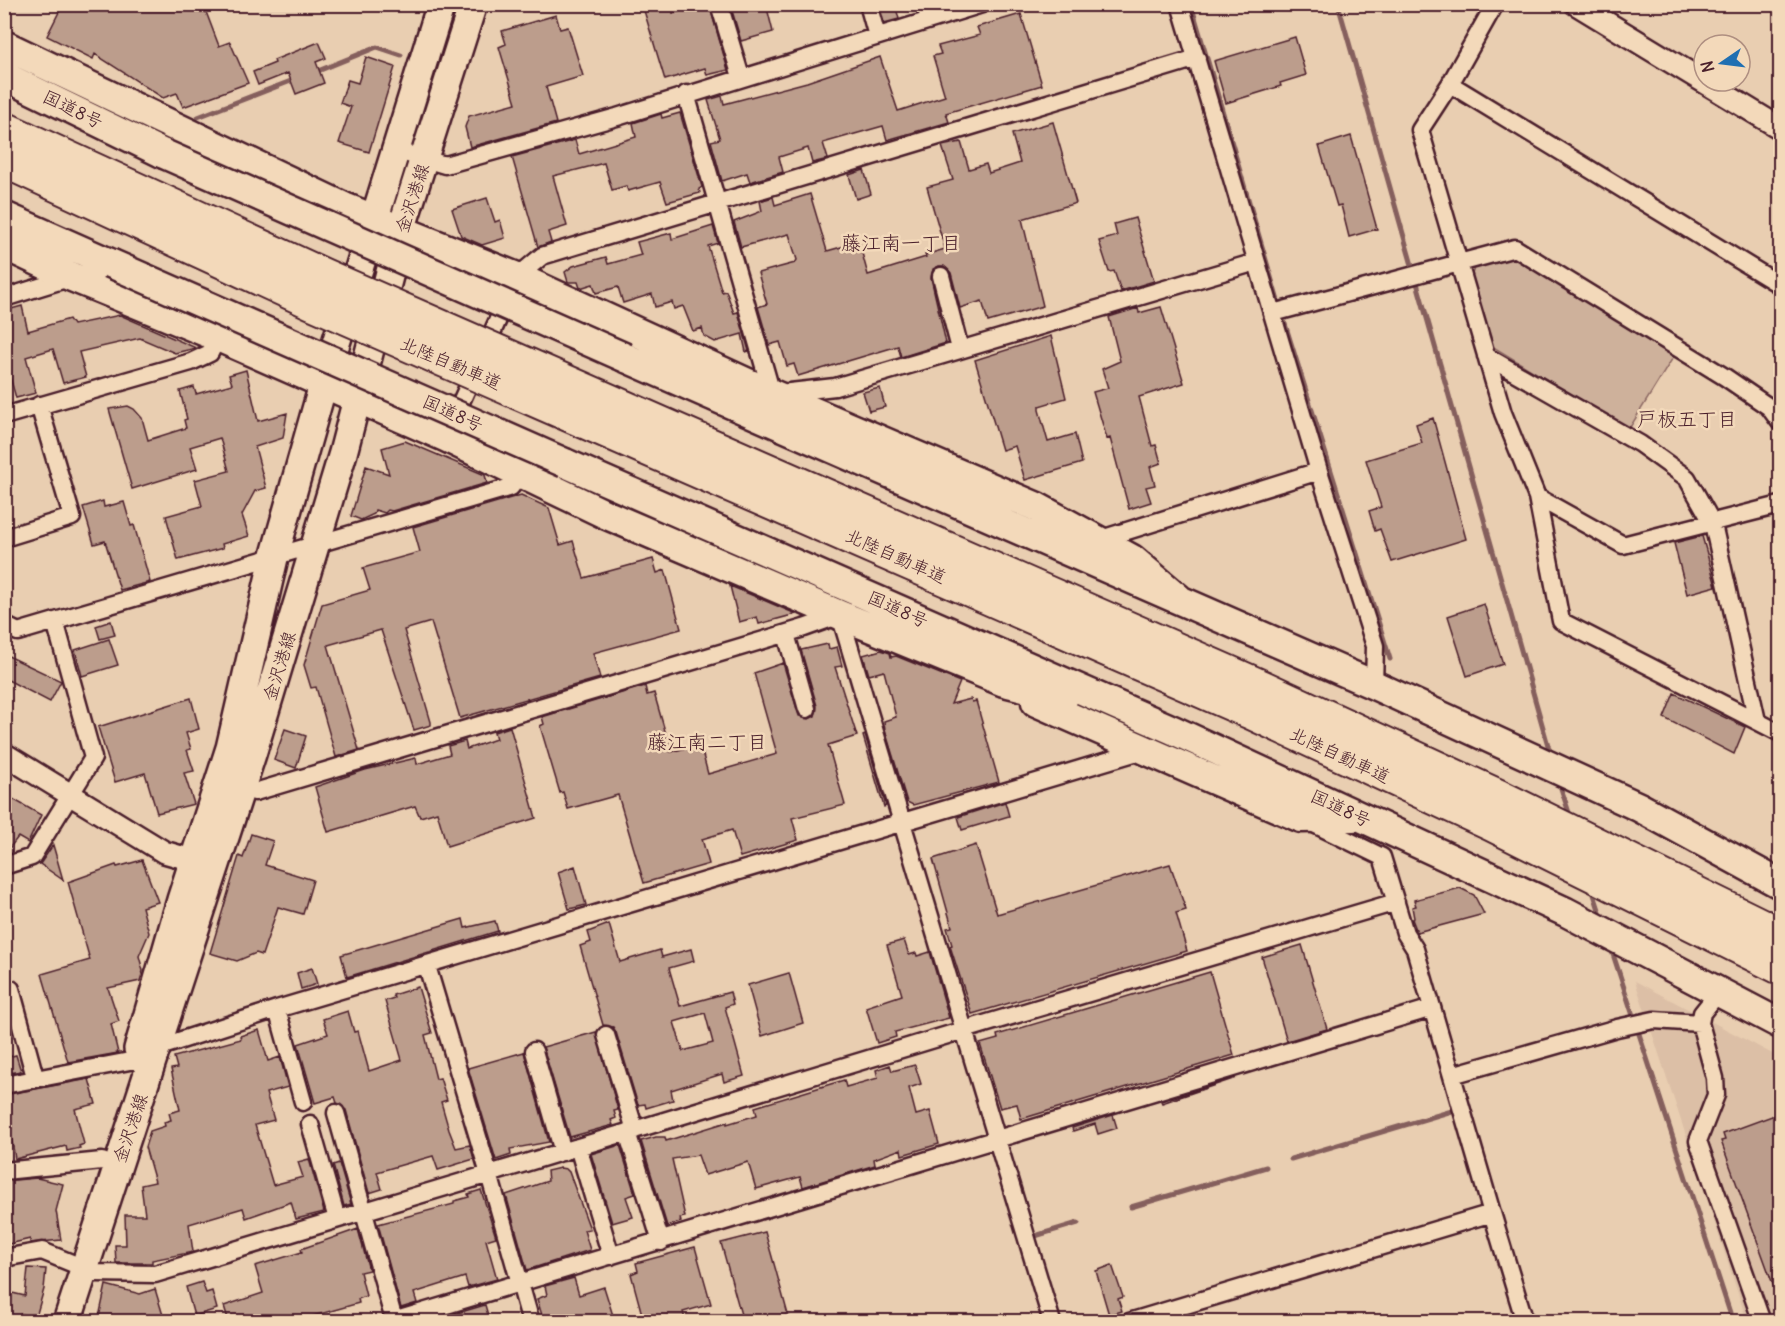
<svg xmlns="http://www.w3.org/2000/svg" width="1785" height="1326" font-family="Delius,'Klee One',sans-serif">
  <style>
    .built { fill: #dcbfa6 }
    .green { fill: #ceb19b; stroke: #8c6863; stroke-width: 1.5 }
    .lines { fill: none; stroke-linecap: round; stroke-linejoin: round }
    .stream { stroke: #855f5d; stroke-width: 5 }
    .building { fill: #bc9d8c; stroke: #4a1f2b; stroke-width: 1.5; fill-rule: evenodd }
    .minor-casing { stroke: #4a1f2b; stroke-width: 21 }
    .tertiary-casing { stroke: #4a1f2b; stroke-width: 26 }
    .primary-casing { stroke: #4a1f2b; stroke-width: 32 }
    .trunk-casing { stroke: #4a1f2b; stroke-width: 33 }
    .minor { stroke: #f3d9ba; stroke-width: 16 }
    .tertiary { stroke: #f3d9ba; stroke-width: 21 }
    .primary { stroke: #f3d9ba; stroke-width: 27 }
    .trunk { stroke: #f3d9ba; stroke-width: 28 }
    .trunk-bridge-casing { stroke: #4a1f2b; stroke-width: 33; stroke-linecap: butt }
    .motorway-bridge-casing { stroke: #4a1f2b; stroke-width: 36; stroke-linecap: butt }
    .trunk-bridge { stroke: #f3d9ba; stroke-width: 28 }
    .motorway-bridge { stroke: #f3d9ba; stroke-width: 32 }
    .labels { text-anchor: middle; dominant-baseline: central; stroke-width: 5; stroke-linejoin: round; paint-order: stroke }
    .street-label { font-size: 18px; fill: #4a1f2b; stroke: #f3d9ba }
    .neighbourhood-label { font-size: 20px; fill: #4a1f2b; stroke: #f3d9ba }
  </style>
  <rect width="100%" height="100%" fill="#e9ceb1"/>
  <filter id="ink" filterUnits="userSpaceOnUse"><feTurbulence type="fractalNoise" baseFrequency=".0167" numOctaves="2"/><feDisplacementMap in="SourceGraphic" scale="12" xChannelSelector="R" yChannelSelector="G"/><feConvolveMatrix kernelMatrix="1 2 1 2 8 2 1 2 1" color-interpolation-filters="sRGB"/></filter>
  <g filter="url(#ink)">
    <path class="built" d="M1635,981L1780,1058V1321H1747Z"/>
    <path class="green" d="M1512,257L1518,259L1674,356L1629,429L1490,345L1470,277L1475,268Z"/>
    <g class="lines">
      <path class="stream" d="M1191,4L1278,301
        M1338,4L1551,756
        M313,73L377,47L401,55
        M198,117L296,79
        M1285,324L1390,659
        M1559,782L1571,819
        M1592,888L1602,919
        M1610,945L1733,1322
        M1291,1159L1452,1111
        M1131,1207L1266,1167
        M1035,1236L1078,1223"/>
    </g>
    <path class="building" d="M63,4H203L219,46L230,42L248,83L183,107L177,93L163,98L95,54L93,59L47,36Z
      M642,4H671L673,13L709,4L728,70L707,75L705,68L665,80Z
      M730,4H766L773,32L741,41Z
      M879,4H895L899,19L884,23Z
      M1021,14L1042,85L946,113L949,122L887,140L883,126L823,143L828,159L812,163L808,148L779,157L783,172L750,182L747,173L722,181L711,141L720,139L708,100L722,96L724,104L807,82L880,57L898,111L945,96L933,56L941,54L938,46L980,35L977,27Z
      M556,15L560,29L568,27L583,76L546,87L556,123L470,147L465,127L469,116L516,103L499,47L506,44L502,31Z
      M1295,37L1306,75L1280,83L1281,86L1226,103L1214,61Z
      M319,42L326,58L316,62L324,83L296,94L288,73L258,85L253,72L275,63L274,60Z
      M366,57L395,67L369,152L339,143L351,107L340,103L348,80L358,83Z
      M680,113L702,187L699,189L700,193L667,202L660,182L628,191L626,186L612,190L604,163L553,176L567,226L548,232L551,242L538,247L512,157L575,140L579,154L636,137L633,123L661,114L662,118Z
      M1053,122L1076,203L1022,219L1043,306L988,322L982,301L960,308L951,273L944,266H939L933,269L931,278L946,343L901,357L898,346L798,376L794,364L787,366L780,342L769,345L758,307L767,304L758,273L795,263L797,260L789,234L741,247L734,222L762,211L760,201L773,197L775,205L810,194L827,251L859,242L868,275L926,257L925,255L945,249L927,187L953,180L942,146L961,142L969,169L986,164L989,173L1020,163L1012,134Z
      M1351,136L1377,229L1349,237L1341,205L1337,206L1319,146Z
      M864,170L871,194L856,199L849,175Z
      M487,198L495,222L500,220L505,238L482,245L461,236L452,209Z
      M1135,218L1154,281L1121,291L1114,271L1109,272L1099,241L1117,236L1114,224Z
      M713,226L718,243L708,246L722,292L726,291L734,313L738,312L749,351L746,352L742,334L715,342L704,336L702,328L693,331L683,306L674,309L672,302L655,307L652,294L623,303L618,287L596,293L593,284L580,288L578,282H568L565,272L573,266L606,257L608,264L641,255L637,242L671,233L672,239Z
      M22,306L28,331L69,319L73,325L120,315L196,348L175,353L140,338L79,352L86,377L63,383L53,349L26,357L36,393L16,398L4,356V311Z
      M1161,307L1184,383L1139,397L1152,446L1156,445L1161,463L1150,467L1155,485L1146,487L1151,502L1129,509L1110,438L1107,439L1093,392L1108,388L1102,369L1120,361L1109,317L1138,308L1139,313Z
      M1051,336L1066,398L1039,406V410L1048,442L1075,434L1082,463L1025,480L1015,446L1002,450L975,360Z
      M246,370L258,421L287,413L283,438L255,447L266,488L255,491L242,515L249,536L222,544L223,548L178,560L166,516L202,506L195,480L229,471L220,438L190,447L197,469L132,489L109,409L128,406L134,409L142,418L148,440L186,428L184,420L187,419L180,391L194,387L196,394L232,384L229,375Z
      M880,388L885,407L869,411L863,392Z
      M1433,418L1466,539L1392,562L1380,529L1375,531L1369,511L1381,507L1366,460L1422,443L1416,424Z
      M405,441L485,475L487,483L392,511L388,510L385,513L375,510L374,514L361,520L351,516L366,466L389,474L382,448Z
      M521,495L549,508L560,545L573,541L584,578L653,559L657,573L665,570L681,629L593,653L600,678L460,718L431,622L404,630L431,722V725L414,730L381,630L328,645L359,750L336,757L316,687L311,688L304,665L322,604L370,590L363,568L420,552L413,527Z
      M103,501L104,507L124,502L131,526L134,525L150,582L120,590L105,541L94,544L83,507Z
      M1702,536L1716,586L1687,594L1674,543Z
      M730,586L754,596L796,614L759,624L757,617L739,622Z
      M1484,604L1503,664L1467,676L1448,616Z
      M111,621L115,635L100,639L96,626Z
      M109,639L118,665L82,676L75,650Z
      M828,644L829,649L837,647L842,666L835,667L857,736L828,745L845,805L792,818L798,840L740,857L732,830L702,839L709,864L644,883L618,795L568,809L563,792L560,793L540,726L544,724L542,717L645,686L647,695L654,693L671,752L700,744L708,774L777,754L754,673L783,663L799,716L809,719L815,716L817,706L801,650Z
      M881,650L890,653L891,657L896,656L960,682L951,704L971,699L972,702L976,701L999,782L913,805L907,802L885,730L884,721L896,717L884,671L869,675L863,655Z
      M4,654L61,681L50,702L4,678Z
      M1674,693L1745,727L1734,754L1664,718Z
      M191,698L199,729L186,733L191,749L187,750L194,771L184,773L194,804L157,813L145,773L115,782L98,727Z
      M510,727L536,818L447,846L437,812L420,817L415,806L328,832L315,787L365,770L416,758L417,764L450,754L448,746L465,741L467,749L496,739L494,732Z
      M285,729L306,736L296,768L274,760Z
      M865,735L886,806L884,807L863,736Z
      M4,794L41,815L28,843L18,837L4,855Z
      M1005,802L1009,816L962,830L958,817Z
      M251,834L273,841L265,865L313,880L303,914L278,907L262,955L256,953L237,961L210,953L239,856L243,858Z
      M53,845L63,880L40,864Z
      M976,845L997,914L1170,864L1186,910L1176,913L1187,951L972,1014L950,946L952,945L947,928L952,927L933,859Z
      M142,860L158,902L142,907L149,933L139,956L143,971L140,981L108,988L119,1021L111,1024L118,1053L68,1062L42,974L90,960L68,882L116,865L117,867Z
      M575,866L586,905L569,909L558,872Z
      M1460,888L1474,895L1484,914L1417,932L1412,919L1414,918L1412,907L1416,906L1414,900Z
      M463,919L465,928L495,921L498,931L347,977L341,955Z
      M609,924L620,962L660,950L662,957L691,949L694,961L669,968L680,1006L730,992L733,1004L725,1007L744,1076L724,1082L722,1074L671,1090L673,1100L646,1108L645,1104L638,1105L616,1032L613,1027L603,1025L580,946L591,942L588,932ZM705,1013L713,1043L683,1051L674,1022Z
      M904,940L909,955L916,953L917,956L930,952L949,1018L895,1032L896,1037L877,1043L866,1007L902,995L887,945Z
      M1302,945L1327,1029L1287,1041L1262,957Z
      M312,968L317,984L301,989L297,973Z
      M1210,972L1234,1055L1021,1119L1017,1104L1000,1108L980,1044L998,1039L997,1035Z
      M789,973L803,1023L762,1036L748,985Z
      M418,987L432,1033L425,1035L436,1079L440,1078L447,1100L441,1102L449,1130L456,1148L470,1145L474,1159L438,1170L433,1156L377,1172L382,1189L369,1193L346,1110L337,1103L335,1097L315,1103L298,1044L328,1034L323,1019L348,1011L354,1032L358,1031L369,1071L402,1060L385,1001L394,998L393,995Z
      M259,1030L268,1061L280,1057L288,1087L266,1093L274,1120L255,1125L273,1185L303,1177L298,1162L309,1159L324,1212L296,1219L291,1202L246,1218L243,1208L189,1224L193,1252L152,1260V1263H116L115,1245H126L125,1215H145L141,1185L155,1182L145,1147L150,1131L165,1126L164,1122L171,1120L169,1113L180,1110L171,1069L177,1068L174,1057L241,1039L240,1036Z
      M596,1032L618,1110L614,1111L616,1118L611,1120L613,1125L570,1137L543,1047Z
      M524,1052L549,1142L510,1149L511,1155L496,1160L468,1068Z
      M16,1055L21,1071L4,1074V1058Z
      M890,1065L892,1071L915,1065L921,1084L909,1088L916,1115L930,1111L939,1144L902,1155L901,1149L874,1159L875,1165L803,1187L800,1177L756,1189L748,1162L705,1175L698,1155L672,1159L685,1217L680,1218L681,1222L667,1226L641,1141L656,1137H665L666,1141L727,1122V1124L757,1115L755,1107L844,1080L846,1087L878,1078L876,1070Z
      M1236,1078L1162,1103L1161,1101Z
      M89,1079L96,1104L75,1109L84,1144L79,1146L80,1148L67,1151L66,1146L15,1159L4,1095Z
      M1780,1113V1300L1779,1301L1721,1141L1725,1140L1723,1134Z
      M1113,1115L1117,1128L1098,1134L1095,1124L1073,1131L1072,1128Z
      M620,1145L635,1194L626,1197L633,1217L612,1223L591,1154Z
      M339,1163L351,1204L344,1206L333,1165Z
      M560,1168L566,1169L569,1172L590,1229L584,1230L590,1250L527,1270L506,1195L548,1181L547,1171Z
      M37,1178L63,1184L56,1211L61,1240L30,1243V1239L9,1244L7,1236H4V1181Z
      M481,1190L496,1237L486,1240L497,1279L468,1287L465,1277L414,1293L417,1303L401,1308L378,1224L454,1204V1201L469,1197L468,1194Z
      M358,1229L369,1270L360,1272L366,1296L358,1299L359,1303L313,1316L314,1322H229L224,1306L263,1293L255,1266L302,1252L301,1249Z
      M765,1232L776,1271L790,1322H743L721,1243Z
      M695,1247L711,1304L683,1312L686,1322H644L631,1274L638,1271L636,1263Z
      M1112,1265L1123,1297L1118,1299L1122,1311L1109,1315L1096,1271Z
      M28,1268L46,1269L44,1289L36,1317L21,1314L19,1322H4V1299H7L8,1292L25,1296Z
      M574,1278L579,1295L604,1287L615,1322H544L537,1299L547,1295L545,1286Z
      M202,1282L206,1293L212,1291L217,1309L194,1316L186,1287Z
      M106,1285L140,1294L155,1289L165,1322H98Z
      M485,1305L490,1322H442L441,1318Z"/>
    <g class="lines">
      <defs>
        <path id="minor" d="M719,4L741,77
          M868,4L877,36
          M925,4L929,20
          M1180,4L1319,471L1375,646L1374,685
          M1495,4L1450,84L1420,130L1503,413L1537,497L1561,621L1780,733
          M1450,84L1780,285
          M686,94L772,394L835,387L1256,262
          M395,150L445,165L617,117L982,4
          M941,276L960,349
          M4,298L72,277
          M1273,313L1515,248L1725,377L1769,407L1780,422
          M1486,356L1640,444L1687,478L1713,524L1757,721
          M4,416L191,362L210,353L218,337
          M452,422L517,277L542,256L1197,58
          M1537,497L1623,545L1780,505
          M4,538L72,517L39,405
          M1098,540L1319,471
          M4,625L18,632L511,487L520,474
          M786,634L807,709
          M242,788L255,792L804,628L840,615L964,1030L1396,902
          M1310,822L1382,857L1405,933L1415,949L1492,1213
          M4,866L32,857L93,758L55,621
          M427,966L489,1174L964,1030L1052,1322
          M11,989L35,1077
          M1718,993L1702,1013L1700,1023L1715,1078L1716,1095L1698,1141L1762,1322
          M277,1009L303,1102
          M606,1035L635,1130
          M157,1048L277,1009L1134,753L1138,746
          M534,1051L563,1152
          M1452,1075L1617,1028L1654,1020L1700,1023
          M4,1085L135,1060L151,1065
          M336,1113L394,1320
          M310,1124L337,1219
          M627,1132L661,1242
          M578,1147L611,1256
          M4,1171L102,1161L117,1167
          M4,1258L42,1251L96,1273L155,1274L489,1174L531,1322
          M390,1322L1432,1008
          M1129,1322L1492,1213L1525,1322"/>
        <path id="tertiary" d="M1576,4L1780,128
          M4,754L164,852L206,864"/>
        <path id="primary" d="M138,1049L181,900L230,748L274,558L323,385L441,4
          M67,1322L252,754L343,453L401,230L473,4"/>
        <path id="trunk" d="M4,45L344,207L517,277L772,394L1037,507L1132,559L1178,598
          M4,76L164,154
          M4,216L110,263
          M4,245L72,277L218,337L445,437L607,515L840,615L1004,682L1064,697
          M626,358L1374,685L1639,807L1780,884
          M565,463L1173,730L1566,912L1780,1024
          M1036,702L1301,818L1353,817"/>
      </defs>
      <use href="#minor" class="minor-casing"/>
      <use href="#tertiary" class="tertiary-casing"/>
      <use href="#primary" class="primary-casing"/>
      <use href="#trunk" class="trunk-casing"/>
      <use href="#minor" class="minor"/>
      <use href="#tertiary" class="tertiary"/>
      <use href="#primary" class="primary"/>
      <use href="#trunk" class="trunk"/>
      <defs>
        <path id="trunk-bridge" d="M164,154L626,358
          M110,263L565,463"/>
        <path id="motorway-bridge" d="M4,128L324,275L1263,687L1499,796L1780,934
          M4,161L312,303L1249,712L1490,824L1780,968"/>
      </defs>
      <use href="#trunk-bridge" class="trunk-bridge-casing"/>
      <use href="#motorway-bridge" class="motorway-bridge-casing"/>
      <use href="#trunk-bridge" class="trunk-bridge"/>
      <use href="#motorway-bridge" class="motorway-bridge"/>
    </g>
  </g>
  <g class="labels">
    <g class="street-label">
      <text transform="translate(73 109) rotate(26)">国道8号</text>
      <text transform="translate(412 198) rotate(-72)">金沢港線</text>
      <text transform="translate(451 363) rotate(23)">北陸自動車道</text>
      <text transform="translate(453 413) rotate(24)">国道8号</text>
      <text transform="translate(896 556) rotate(24)">北陸自動車道</text>
      <text transform="translate(898 609) rotate(24)">国道8号</text>
      <text transform="translate(279 666) rotate(-73)">金沢港線</text>
      <text transform="translate(1340 755) rotate(25)">北陸自動車道</text>
      <text transform="translate(1341 808) rotate(25)">国道8号</text>
      <text transform="translate(130 1128) rotate(-71)">金沢港線</text>
    </g>
    <g class="neighbourhood-label">
      <text x="901" y="242">藤江南一丁目</text>
      <text x="1687" y="418">戸板五丁目</text>
      <text x="707" y="741">藤江南二丁目</text>
    </g>
  </g>
  <rect width="1785" height="1326" fill="none" stroke="#f3d9ba" stroke-width="24"/>
  <rect x="12" y="12" width="1761" height="1302" fill="none" stroke="#4a1f2b" stroke-width="2" filter="url(#ink)"/>
  <g transform="translate(1722 63) rotate(256)"><circle r="28" fill="#f3d9ba" stroke="#af8f81" stroke-width="1.5"/>
  <path d="M0-4.5L10 22L0 15L-10 22Z" fill="#1f6fb2"/>
  <text y="-9" font-size="16" font-weight="bold" text-anchor="middle" fill="#4a1f2b">N</text>
  </g>
</svg>
